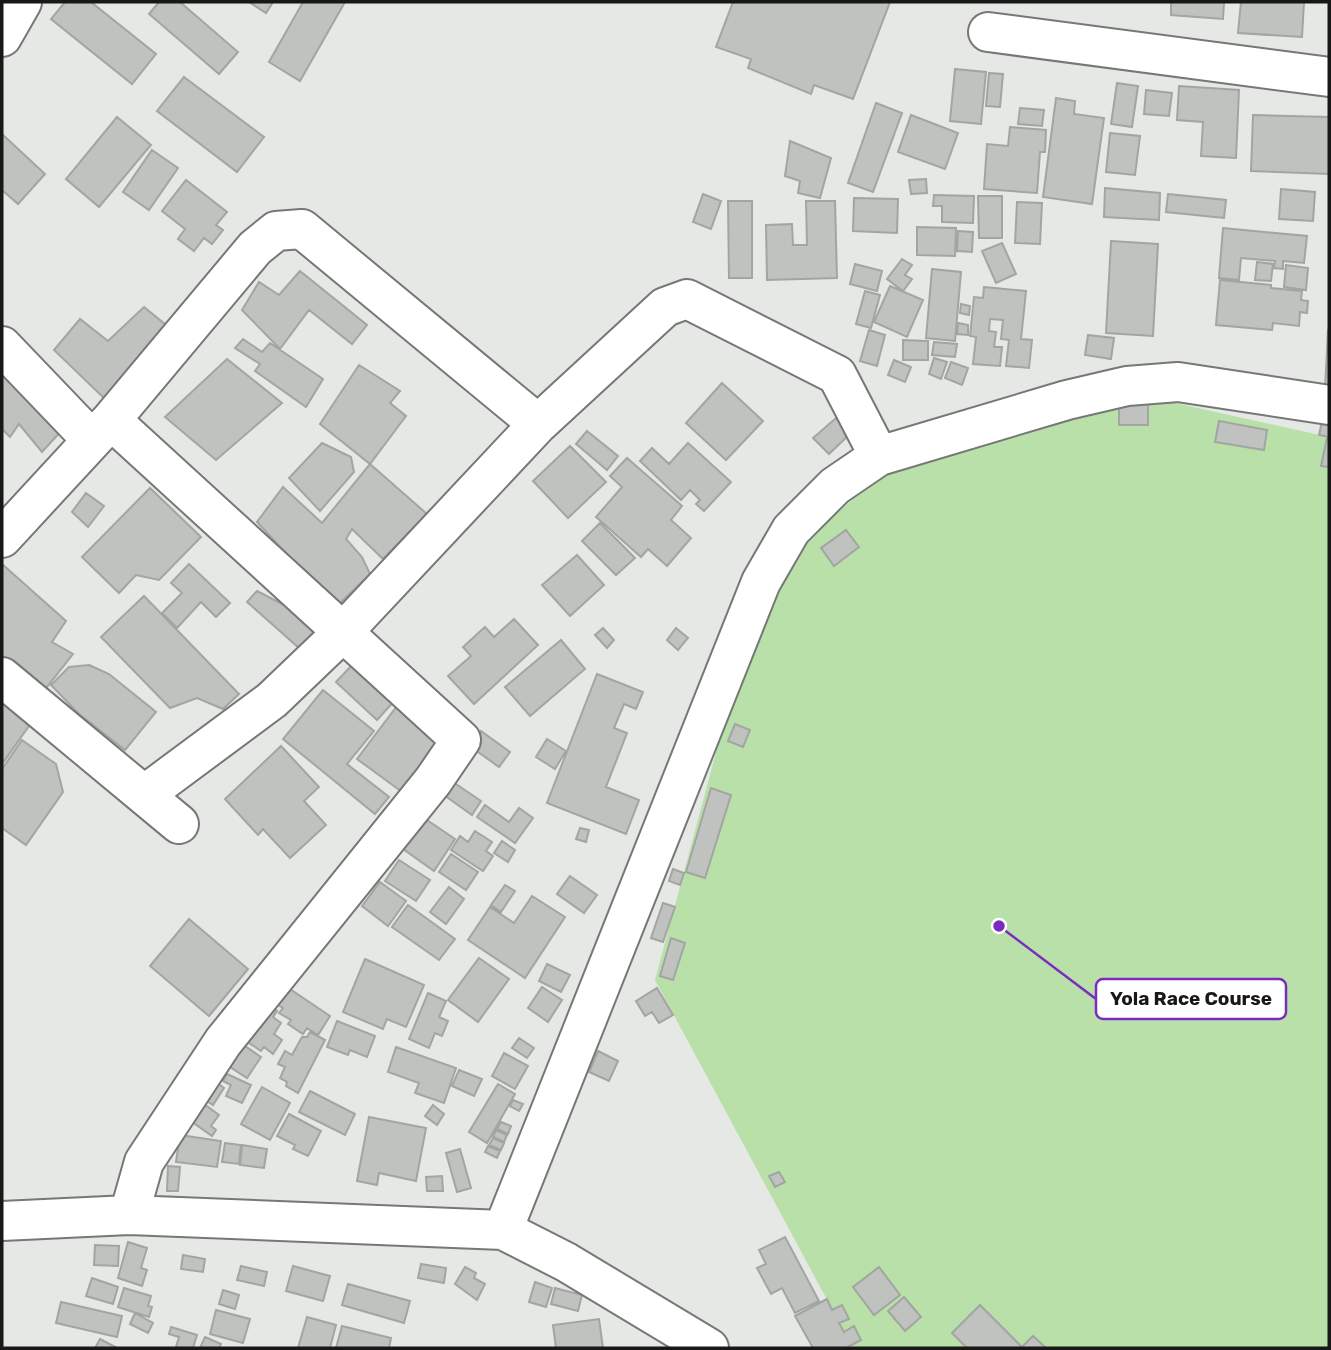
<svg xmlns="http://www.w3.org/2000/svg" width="1331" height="1350" font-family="Rubik,sans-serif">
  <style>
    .garden { fill: #b9e0a9 }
    .building { fill: #bfc2be; stroke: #a2a5a1; stroke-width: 2 }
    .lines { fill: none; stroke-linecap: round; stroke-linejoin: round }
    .minor-casing { stroke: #757874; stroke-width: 42 }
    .minor { stroke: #fff; stroke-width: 38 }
    .leader { fill: none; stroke: #7b2cbf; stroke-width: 2.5 }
    .callout-dot { fill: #7b2cbf; stroke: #fff; stroke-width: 2.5 }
    .callout { fill: #fff; stroke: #7b2cbf; stroke-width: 2.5 }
    .callout-label { font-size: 19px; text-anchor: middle; font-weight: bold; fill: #171817 }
  </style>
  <rect width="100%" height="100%" fill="#e5e8e4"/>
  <path class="garden" d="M1104,403H1175L1329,437V1348H853L655,980L718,745L789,568L811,537L852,500L893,471Z"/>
  <path class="building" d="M65,2H91L156,54L132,84L51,19Z
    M159,2H180L238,52L219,74L149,14Z
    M249,2H273L266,13Z
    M303,2H345L300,81L269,62Z
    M733,2H890L853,99L814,85L811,94L748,68L751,59L716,47Z
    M1171,2H1224L1223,19L1171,15Z
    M1241,2H1304L1302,37L1238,33Z
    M955,69L986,72L981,124L950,121Z
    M989,73L1003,74L1000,107L986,106Z
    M184,77L264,137L237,172L157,111Z
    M1117,83L1138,86L1132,127L1111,124Z
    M1179,86L1239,90L1236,158L1201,156L1203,122L1177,120Z
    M1146,90L1172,93L1169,116L1144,114Z
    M1056,98L1075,101L1074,114L1104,118L1092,204L1043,197Z
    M876,103L902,113L873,192L848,183Z
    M1020,108L1044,110L1042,126L1018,124Z
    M911,115L958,133L945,169L898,152Z
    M1253,115L1329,117V174L1251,171Z
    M117,117L151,145L99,207L66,179Z
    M1010,127L1046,130L1045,152H1040L1037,193L984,189L987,144L1008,146Z
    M1110,133L1140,136L1135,175L1106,172Z
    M2,134L45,174L18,204L2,190Z
    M790,141L831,158L820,198L798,193L800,181L785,176Z
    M152,150L178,168L149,210L123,192Z
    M926,179L927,193L911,194L909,180Z
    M186,180L227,212L216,225L223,230L212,244L204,238L194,251L178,239L185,229L162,211Z
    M1105,188L1160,193L1159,220L1104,217Z
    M1281,189L1315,192L1313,221L1279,219Z
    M703,194L721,201L711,229L693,222Z
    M1168,194L1226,200L1224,218L1166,212Z
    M934,195L974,196L973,223L942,222V206H933Z
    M978,196H1002V238H979Z
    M854,198L898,199L897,233L853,231Z
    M728,201H752V278H729Z
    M806,201H835L837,278L767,280L766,225L792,224L793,245H807Z
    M1017,202L1042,203L1040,244L1015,243Z
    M917,227L956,228L955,256L917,255Z
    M1223,228L1307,236L1304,263L1283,261V269L1274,268L1275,261L1241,258L1239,280L1219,278Z
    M958,231L973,232L972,252L957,251Z
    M1111,241L1158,244L1153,336L1106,333Z
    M1002,243L1016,274L996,283L982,251Z
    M902,259L912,265L905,275L912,279L903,291L887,279Z
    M1257,262L1273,264L1271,281L1255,280Z
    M855,264L882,271L877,291L850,284Z
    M1286,265L1308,268L1306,290L1284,287Z
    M932,269L961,272L955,341L926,338Z
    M300,271L367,325L352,344L309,310L280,349L242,310L259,282L279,295Z
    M1220,280L1271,285V288L1302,291L1301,300L1308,301L1307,313L1300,312L1299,326L1273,323L1272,330L1216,325Z
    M890,286L923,300L907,337L874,322Z
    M984,287L1026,291L1021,339L1032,340L1029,368L1006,366L1009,340L1001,339L1003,320L990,319L989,331L996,332L994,347H1002L1000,366L973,364L976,337L970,336L974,297L983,298Z
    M865,291L880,295L871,328L856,324Z
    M961,304L970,306L969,315L960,313Z
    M144,307L166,325L108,402L54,350L80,319L108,341Z
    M958,323L968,325V335L957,334Z
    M869,330L885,335L877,366L860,361Z
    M1328,331L1329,332V388H1325Z
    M1088,335L1114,338L1111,359L1085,355Z
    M243,339L262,352L270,343L323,379L306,407L255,371L260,364L235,348Z
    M903,340L928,341V360H903Z
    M934,342L957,344L955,357L932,355Z
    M934,358L947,362L941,379L929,374Z
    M227,359L282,403L216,460L165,417Z
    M894,360L911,367L905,382L888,375Z
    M951,362L968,368L962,385L945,378Z
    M359,365L400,391L390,403L406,416L370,464L320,424Z
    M2,372L63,429L42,452L19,424L10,437L2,429Z
    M722,383L763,421L726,460L686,423Z
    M1119,403H1148V425H1119Z
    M836,418L851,433L829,454L813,438Z
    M1219,421L1267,430L1264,450L1215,442Z
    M1322,421L1329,423V437L1319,435Z
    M587,431L618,456L607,470L576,444Z
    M1327,438L1329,439V467L1321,466Z
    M322,443L351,457L354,472L320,511L289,478Z
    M688,443L731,482L704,511L696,504L700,500L690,490L681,500L640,461L652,448L669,464Z
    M570,446L606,482L568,518L533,481Z
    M627,458L682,506L671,520L691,538L667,566L648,549L641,557L596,517L622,487L610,476Z
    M370,464L427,514L383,559L352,529L346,539L362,557L370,574L336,607L257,522L283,487L322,523Z
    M150,488L201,537L159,580L136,575L119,593L82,557Z
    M86,493L104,506L88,527L72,512Z
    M600,523L635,558L616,575L582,541Z
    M846,530L859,547L834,566L821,548Z
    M577,555L604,585L570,616L542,585Z
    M2,564L66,621L52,642L73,654L43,692L2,656Z
    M189,564L230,603L216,617L201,602L177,628L162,613L182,593L171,583Z
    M257,591L321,624L299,648L247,602Z
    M144,596L239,694L223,709L197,698L170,708L101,637Z
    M514,619L538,645L474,704L448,676L471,656L463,647L485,627L494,637Z
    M603,628L614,640L607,648L595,635Z
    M676,628L688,638L678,650L667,640Z
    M561,640L585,669L530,716L505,687Z
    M356,661L397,698L377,720L336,682Z
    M89,665L109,674L156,712L125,750L79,714L51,685L69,667Z
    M597,674L643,692L636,709L624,704L614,728L627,733L606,787L639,800L626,834L547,803Z
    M2,681L41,709L2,764Z
    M323,690L374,731L347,764L389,797L375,814L283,739Z
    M400,702L443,741L402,792L357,759Z
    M735,724L750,730L743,747L728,741Z
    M481,731L510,752L499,767L471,747Z
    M547,739L566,751L555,769L536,757Z
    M22,740L56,764L63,792L26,845L2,828V769Z
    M281,746L319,787L304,801L326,825L290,858L263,829L258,835L225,799Z
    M453,782L481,801L472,815L444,795Z
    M711,788L731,795L705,878L686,872Z
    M485,805L509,822L519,808L533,818L515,843L477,817Z
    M424,818L455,839L434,871L403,849Z
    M580,828L589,830L586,842L576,839Z
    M475,831L492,842L486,851L493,856L483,871L451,850L460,836L468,842Z
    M502,841L515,850L508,862L494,853Z
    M451,854L478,872L466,890L439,872Z
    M399,860L430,880L416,901L385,881Z
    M673,869L684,873L680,885L669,881Z
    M570,876L597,895L584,913L557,894Z
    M380,882L406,901L388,926L362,906Z
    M505,885L515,891L501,912L491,905Z
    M449,887L464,899L446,924L430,912Z
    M532,896L565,917L525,978L468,940L490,907L514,923Z
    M663,903L675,907L663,942L651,938Z
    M408,905L455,939L439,960L392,927Z
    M189,919L248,969L209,1016L150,966Z
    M671,938L685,943L673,980L660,976Z
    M479,958L509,979L478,1022L448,1000Z
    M365,959L424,985L406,1027L387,1019L383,1029L343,1012Z
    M547,964L570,975L561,992L539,981Z
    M284,985L330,1016L318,1035L307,1028L303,1034L288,1024L291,1020L279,1013L283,1008L273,1002Z
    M542,987L562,1000L548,1022L528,1008Z
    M657,988L673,1015L659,1023L652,1012L645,1016L636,1001Z
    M428,993L446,1001L439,1017L448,1021L442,1036L435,1033L429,1048L409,1039Z
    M268,1004L277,1011L273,1017L281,1023L274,1034L282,1040L273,1054L264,1047L261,1051L243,1039Z
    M337,1021L375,1036L367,1057L350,1050L348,1055L327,1047Z
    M310,1032L325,1040L298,1093L286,1086L287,1082L280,1078L285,1067L278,1064L285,1051L292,1055L302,1037H307Z
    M519,1038L534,1048L527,1058L512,1048Z
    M242,1044L261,1057L247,1078L227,1065Z
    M396,1047L456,1068L444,1103L415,1093L419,1083L388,1072Z
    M598,1051L618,1061L609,1081L589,1072Z
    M504,1053L528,1066L515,1089L492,1076Z
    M459,1070L482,1079L474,1096L452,1086Z
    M227,1074L251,1085L242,1103L226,1096L231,1085L223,1081Z
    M216,1082L224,1088L213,1105L204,1099Z
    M498,1084L515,1094L487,1143L469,1132Z
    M262,1087L290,1103L270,1140L241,1124Z
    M310,1091L355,1114L345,1135L299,1112Z
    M513,1100L523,1104L519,1111L510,1106Z
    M200,1101L219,1115L211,1126L216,1130L212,1136L188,1119Z
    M433,1105L444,1114L437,1125L425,1116Z
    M289,1114L321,1131L308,1156L293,1149L295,1145L277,1136Z
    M369,1117L426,1128L416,1181L379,1173L377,1185L357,1181Z
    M501,1122L511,1126L508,1134L497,1129Z
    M496,1130L507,1135L504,1142L493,1137Z
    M180,1135L221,1141L217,1167L176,1162Z
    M493,1138L504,1143L501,1150L489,1145Z
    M225,1143L241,1145L239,1164L222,1162Z
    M242,1145L267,1149L264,1168L240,1165Z
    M488,1146L500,1151L497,1158L485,1152Z
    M460,1149L471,1188L457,1192L446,1153Z
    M168,1166L180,1167L178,1191H167Z
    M779,1172L785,1182L775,1187L769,1176Z
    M442,1176L443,1191H427L426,1177Z
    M785,1237L819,1301L795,1313L782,1288L771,1294L757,1268L766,1264L759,1250Z
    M128,1242L147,1248L141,1268L147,1270L142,1286L118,1278Z
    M95,1245L119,1246L118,1266L94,1265Z
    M183,1255L205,1259L203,1272L181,1269Z
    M421,1264L446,1268L444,1283L418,1278Z
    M241,1266L267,1272L264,1286L237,1280Z
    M293,1266L330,1276L323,1301L286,1291Z
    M465,1267L476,1273L474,1278L485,1284L477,1300L455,1284Z
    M879,1267L900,1295L874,1315L853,1287Z
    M92,1278L118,1287L113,1304L86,1296Z
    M535,1282L552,1288L546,1307L529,1302Z
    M348,1284L410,1301L404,1323L342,1305Z
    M124,1288L151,1296L148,1306L152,1307L149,1317L118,1307Z
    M555,1288L582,1295L578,1311L551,1304Z
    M223,1290L239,1295L235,1309L219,1304Z
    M904,1297L921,1317L905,1331L888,1311Z
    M827,1299L832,1310L842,1305L849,1319L839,1323L844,1332L854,1326L861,1340L846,1348H813L795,1316Z
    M61,1302L122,1316L117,1337L56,1323Z
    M980,1305L1022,1347L1033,1336L1046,1348H967L952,1333Z
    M216,1310L250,1319L243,1343L210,1334Z
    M135,1313L153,1323L148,1333L130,1324Z
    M307,1317L336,1325L330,1348H298Z
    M599,1319L603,1348H556L553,1325Z
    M342,1326L391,1338L389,1348H336Z
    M171,1327L197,1335L193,1348L176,1347L179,1337L169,1334Z
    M205,1337L221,1344L219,1348H200Z
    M100,1339L117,1348H95Z"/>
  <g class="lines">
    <defs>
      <path id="minor" d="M988,32L1329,77
        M2,37L22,2
        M2,346L92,440
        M111,420L461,740L433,781L223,1042L144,1162L129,1215
        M2,538L111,420L255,248L276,231L302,229L538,424
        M2,677L179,824
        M144,795L272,700L342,633L538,424L665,307L687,299L837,375L879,456
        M2,1221L129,1215L503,1230L761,582L791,530L835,486L879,456L1067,400L1127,386L1178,382L1329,405
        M503,1230L566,1262L709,1348"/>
    </defs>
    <use href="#minor" class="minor-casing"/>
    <use href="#minor" class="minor"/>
  </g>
  <path class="leader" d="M999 926L1096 999"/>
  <circle class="callout-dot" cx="999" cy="926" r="7"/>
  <rect class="callout" x="1096" y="979" width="190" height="40" rx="7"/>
  <g class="callout-label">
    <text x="1191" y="1005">Yola Race Course</text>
  </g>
  <rect width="1331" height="1350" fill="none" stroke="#171817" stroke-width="7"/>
</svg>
